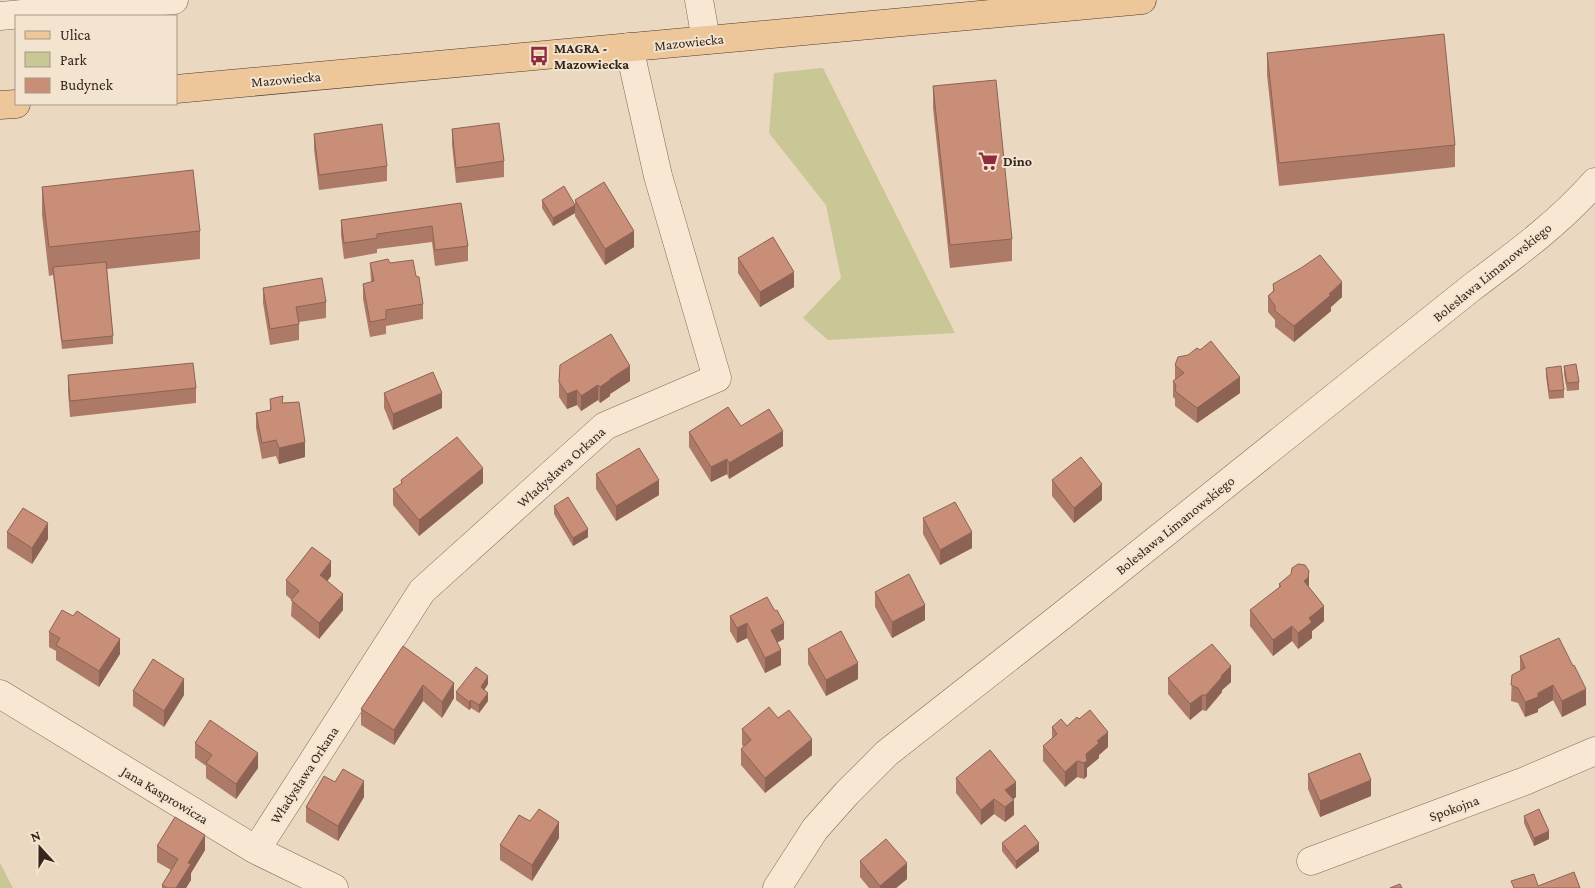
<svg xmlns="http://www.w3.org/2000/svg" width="1595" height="888" font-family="'Crimson Pro',serif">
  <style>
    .green { fill: #c8c795 }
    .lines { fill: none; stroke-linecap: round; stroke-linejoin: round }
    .minor-casing { stroke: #836a59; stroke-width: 29 }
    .major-casing { stroke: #51392d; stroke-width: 29 }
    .minor { stroke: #f7e7d3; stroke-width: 28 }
    .major { stroke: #edc799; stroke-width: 28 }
    .wall { fill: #ac7a67 }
    .shaded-wall { fill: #8c6354 }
    .building { fill: #c88e78; stroke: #8c6354 }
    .labels { text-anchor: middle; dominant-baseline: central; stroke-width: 4; stroke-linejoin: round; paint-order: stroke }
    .street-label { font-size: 14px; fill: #34251d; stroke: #f3e4cf }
    .poi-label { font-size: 14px; font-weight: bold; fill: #34251d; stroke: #f3e4cf; text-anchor: start }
  </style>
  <rect width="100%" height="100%" fill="#ebd8c0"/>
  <path class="green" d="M822,68H823L955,333L828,340L803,318L841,278L826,205L769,133L774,73Z
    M0,863L13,888H0Z"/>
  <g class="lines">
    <defs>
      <path id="minor" d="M699,0L706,40
        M0,16L174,0
        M0,694L256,850L334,888
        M256,850L422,591L605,426L717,378L658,176L629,47
        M1311,861L1525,781L1595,751
        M777,888L815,829L847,793L887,753L1059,618L1471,288C1515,255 1559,223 1595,182"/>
      <path id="major" d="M176,89L1142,0
        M0,105L16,104"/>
    </defs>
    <use href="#minor" class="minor-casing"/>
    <use href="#major" class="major-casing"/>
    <use href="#minor" class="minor"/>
    <use href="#major" class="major"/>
  </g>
  <path class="wall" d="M1267,53L1455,145V167L1279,186L1267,75Z
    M933,86L1012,239V261L950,268L933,108Z
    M452,129L504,161V177L456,183L452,144Z
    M314,134L387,166V181L319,190L314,149Z
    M42,187L200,231V259L107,269L113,336V344L62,349L53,275L49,276L42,215Z
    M542,200L575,213L553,226L542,208Z
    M575,200L634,247L605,265L575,216Z
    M461,203L468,246V261L435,266L432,242L377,249V253L344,259L341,235V220Z
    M738,258L794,287L760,307L738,273Z
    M370,263H390L416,276L423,304V319L386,326V334L370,337L363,299V284L371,282Z
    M1273,284L1342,297L1331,307V311L1294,342L1275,327V320L1268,312V296L1273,291Z
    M263,288L326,302V318L299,322V340L270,345L263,303Z
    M1175,365L1240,393L1197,423L1175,406V399L1173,397V381L1175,380Z
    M1564,366L1579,382V390L1567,391L1564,374Z
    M1546,368L1564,390V398L1549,399L1546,376Z
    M68,375L196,388V403L70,417L68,391Z
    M630,381L610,394V396L600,403L598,400L581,411L577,405L567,409L559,397V382Z
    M384,393L442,408L393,430L384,408Z
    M270,399L283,403L305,457L279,464L276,456L262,459L256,428V413L270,410Z
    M741,426L783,446L729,479L727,474L711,482L689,447V432Z
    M596,474L659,495L616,521L596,489Z
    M401,480L483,483L419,536L393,505V489L401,484Z
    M1052,480L1102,500L1074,523L1052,496Z
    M554,506L588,537L573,546L554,514Z
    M923,518L972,548L940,565L923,534Z
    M7,532L48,539L32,564L7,548Z
    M331,576L327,581L343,610L319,639L291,616L292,600L286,595V580Z
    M1279,584L1309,587L1324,621L1312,631V638L1298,649L1292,641L1273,656L1250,626V610L1279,588Z
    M875,592L925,620L892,638L875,607Z
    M730,616L784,639L777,642L781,665L765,673L747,638L737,643L730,631Z
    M49,632L120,654L99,687L56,660V651L49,647Z
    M403,646L454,698L442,718L423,701L394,745L361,725V709Z
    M808,649L858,679L826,696L808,664Z
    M1520,656L1586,705L1562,717L1553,700L1538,709V712L1525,717L1518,703L1511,701L1512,675L1520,671Z
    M1168,678L1231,682L1222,690V692L1206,711L1202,710L1190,720L1168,694Z
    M488,684L484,690L488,701L479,713L471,708L469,710L456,700V692Z
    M133,691L184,695L164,727L133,706Z
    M1079,719L1108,747L1099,755V758L1087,768V776L1084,779L1077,777L1065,787L1043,761V746L1052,738V727L1067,726Z
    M742,729L812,755L765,793L741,765V749L744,747L742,745Z
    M195,743L258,768L236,799L206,778V766L195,758Z
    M1308,774L1371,796L1320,817L1308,789Z
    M956,778L1016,797L1013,799L1014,815L1005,822L994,814L981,825L956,793Z
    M364,797L338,841L306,822V807Z
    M1524,816L1549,839L1534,846L1524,823Z
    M559,838L532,881L500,860V845Z
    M1002,843L1039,851L1016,869L1002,851Z
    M157,846L205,850L191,873V880L186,888H162V885L171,870L157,862Z
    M860,861L907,879L896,888H869L860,877Z"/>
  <path class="shaded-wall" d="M575,205V213L553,226V218Z
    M634,231V247L605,265V249Z
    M794,272V287L760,307V292Z
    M1342,282V297L1331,307V311L1294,342V326Z
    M630,366V381L610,394V396L600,403V387L610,379Z
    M1240,377V393L1197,423V408Z
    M598,385V400L581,411V396Z
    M577,390V405L567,409V394Z
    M442,393V408L393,430V414Z
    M783,431V446L729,479V463Z
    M305,442V457L279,464V448Z
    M727,459V474L711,482V467Z
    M483,468V483L419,536V520Z
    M659,480V495L616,521V506Z
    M1102,484V500L1074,523V508Z
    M48,523V539L32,564V548Z
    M588,529V537L573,546V538Z
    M972,532V548L940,565V550Z
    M331,561V576L320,591V575Z
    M1309,571V586L1308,593L1304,581Z
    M343,594V610L319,639V623Z
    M925,605V620L892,638V622Z
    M1324,606V621L1312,631V638L1298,649V633L1309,618Z
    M747,623V638L737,643V628Z
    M784,623V639L771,646V630Z
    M1292,626V641L1273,656V640Z
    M120,639V654L99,687V671Z
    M781,650V665L765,673V658Z
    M858,663V679L826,696V680Z
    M1231,666V682L1222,690V692L1206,711V695L1221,676Z
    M488,676V684L481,695V687Z
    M184,679V695L164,727V711Z
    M454,683V698L442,718V702Z
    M423,685V701L394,745V730Z
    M1553,685V700L1538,709V712L1525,717V702Z
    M1586,689V705L1562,717V701Z
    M488,693V701L479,713V705Z
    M1202,695V710L1190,720V704Z
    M471,700V708L469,710V702Z
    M1108,732V747L1099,755V758L1087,768V776L1084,779V763L1086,754L1097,741Z
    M812,739V755L765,793V778Z
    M258,753V768L236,799V784Z
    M1077,761V777L1065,787V772Z
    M1371,780V796L1320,817V801Z
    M364,781V797L338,841V826Z
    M1016,782V797L1005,805V790Z
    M994,799V814L981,825V810Z
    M1014,800V815L1005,822V807Z
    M559,822V838L532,881V865Z
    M1549,831V839L1534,846V838Z
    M205,835V850L191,873V880L186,888H176L188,863Z
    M1039,843V851L1016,869V861Z
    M907,863V879L896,888H880V886Z"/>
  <path class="building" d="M1444,34L1455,145L1279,163L1267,53Z
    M996,80L1012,239L950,245L933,86Z
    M499,123L504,161L456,168L452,129Z
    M382,124L387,166L319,175L314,134Z
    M193,170L200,231L49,247L42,187Z
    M604,182L634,231L605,249L575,200Z
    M564,186L575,205L553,218L542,200Z
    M461,203L468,246L435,250L432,226L377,234V238L344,243L341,220Z
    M773,237L794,272L760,292L738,258Z
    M1320,255L1342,282L1329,294L1331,295L1294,326L1275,311V306L1268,296L1274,291L1273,284L1301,268Z
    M388,259L390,263L413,260L416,276L419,277L423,304L386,310V319L370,322L363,284L374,281L370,263Z
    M106,262L113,336L62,341L53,267Z
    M322,278L326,302L296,307L299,324L270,329L263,288Z
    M611,334L630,366L610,379V380L600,387L598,385L581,396L577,390L567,394L559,382L560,365Z
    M1211,341L1240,377L1197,408L1175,391L1176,385L1173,381L1184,373L1175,365L1178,357L1188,355L1197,348L1200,350Z
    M193,363L196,388L70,401L68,375Z
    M1576,364L1579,382L1567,383L1564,366Z
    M1561,366L1564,390L1549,391L1546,368Z
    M433,372L442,393L393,414L384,393Z
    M283,396L282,403L299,402L305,442L279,448L276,440L262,443L256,413L271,410L270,399Z
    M728,407L741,426L769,409L783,431L729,463L727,459L711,467L689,432Z
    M457,437L483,468L419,520L393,489L402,483L401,480Z
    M639,448L659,480L616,506L596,474Z
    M1081,457L1102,484L1074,508L1052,480Z
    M568,497L588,529L573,538L554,506Z
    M955,502L972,532L940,550L923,518Z
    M23,508L48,523L32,548L7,532Z
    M312,547L331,561L320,575L343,594L319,623L291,600L299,591L286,580Z
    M1298,564L1305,565L1309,571L1308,578L1304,581L1324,606L1309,618L1312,622L1298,633L1292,626L1273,640L1250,610L1281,586L1279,584L1291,574L1292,568Z
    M909,574L925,605L892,622L875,592Z
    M767,597L775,611L777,610L784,623L771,630L781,650L765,658L747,623L737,628L730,616Z
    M62,610L73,616L77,611L120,639L99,671L56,645L60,638L49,632Z
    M841,631L858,663L826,680L808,649Z
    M1559,638L1573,666L1574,665L1586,689L1562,701L1553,685L1538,693V697L1525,702L1518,688L1511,685L1512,675L1525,668L1520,656Z
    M1212,644L1231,666L1221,676L1222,677L1206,695H1202L1190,704L1168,678Z
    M403,646L454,683L442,702L423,685L394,730L361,709Z
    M153,659L184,679L164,711L133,691Z
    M476,667L488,676L481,687L488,693L479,705L471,700L469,702L456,692Z
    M769,707L778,718L789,710L812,739L765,778L741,749L751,740L742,729Z
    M1090,710L1108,732L1097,741L1099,743L1086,754L1087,761L1084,763L1077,761L1065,772L1043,746L1057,734L1052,727L1061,719L1067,726L1077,717L1079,719Z
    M210,720L258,753L236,784L206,763L212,755L195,743Z
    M990,750L1016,782L1005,790L1014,800L1005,807L994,799L981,810L956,778Z
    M1360,753L1371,780L1320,801L1308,774Z
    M343,769L364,781L338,826L306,807L324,776L335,782Z
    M539,809L559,822L532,865L500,845L519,815L530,821Z
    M1539,809L1549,831L1534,838L1524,816Z
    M175,817L205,835L188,863L191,864L176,888H167L162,885L178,859L157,846Z
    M1025,825L1039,843L1016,861L1002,843Z
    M886,839L907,863L880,886L860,861Z
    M1574,872L1580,888H1514L1511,881L1534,874L1538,886Z
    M1400,884L1402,888H1390Z"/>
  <defs>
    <symbol id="bus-bare" viewBox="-9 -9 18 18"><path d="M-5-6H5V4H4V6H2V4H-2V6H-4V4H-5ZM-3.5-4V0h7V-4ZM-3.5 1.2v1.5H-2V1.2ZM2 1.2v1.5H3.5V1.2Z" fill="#8f2c3b" stroke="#f3e4cf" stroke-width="2.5" paint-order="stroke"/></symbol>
    <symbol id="supermarket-bare" viewBox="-9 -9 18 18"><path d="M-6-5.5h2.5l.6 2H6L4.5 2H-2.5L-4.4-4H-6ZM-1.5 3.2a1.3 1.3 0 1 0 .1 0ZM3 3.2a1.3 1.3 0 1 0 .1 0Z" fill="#8f2c3b" stroke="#f3e4cf" stroke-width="2.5" paint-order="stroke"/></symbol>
  </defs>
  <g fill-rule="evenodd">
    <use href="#bus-bare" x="525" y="42" width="28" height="28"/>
    <use href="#supermarket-bare" x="974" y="147" width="28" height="28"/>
  </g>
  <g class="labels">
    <g class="street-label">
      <text transform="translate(689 42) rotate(-6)">Mazowiecka</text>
      <text transform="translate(286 79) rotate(-5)">Mazowiecka</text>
      <text transform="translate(1492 272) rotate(-39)">Bolesława Limanowskiego</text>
      <text transform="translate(561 467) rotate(-42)">Władysława Orkana</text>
      <text transform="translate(1175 525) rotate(-39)">Bolesława Limanowskiego</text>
      <text transform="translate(304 775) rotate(-57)">Władysława Orkana</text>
      <text transform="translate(165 795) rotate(31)">Jana Kasprowicza</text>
      <text transform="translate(1454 808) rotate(-20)">Spokojna</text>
    </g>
    <g class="poi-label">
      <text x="554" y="48">MAGRA -<tspan x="554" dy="16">Mazowiecka</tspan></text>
      <text x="1003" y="161">Dino</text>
    </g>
  </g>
  <rect x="15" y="15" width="162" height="90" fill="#f3e4cf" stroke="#a79888"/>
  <rect x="25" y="31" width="25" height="8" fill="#edc799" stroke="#a79888"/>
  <text x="60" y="40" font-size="15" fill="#34251d">Ulica</text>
  <rect x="25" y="52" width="25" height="15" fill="#c8c795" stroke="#a79888"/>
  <text x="60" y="65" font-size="15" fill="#34251d">Park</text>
  <rect x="25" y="78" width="25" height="15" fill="#c88e78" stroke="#a79888"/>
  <text x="60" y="90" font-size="15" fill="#34251d">Budynek</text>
  <g transform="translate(40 848) rotate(339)" stroke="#f3e4cf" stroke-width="4" paint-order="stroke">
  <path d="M0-4L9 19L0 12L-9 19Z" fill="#34251d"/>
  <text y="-8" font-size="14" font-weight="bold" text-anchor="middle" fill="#34251d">N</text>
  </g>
</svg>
